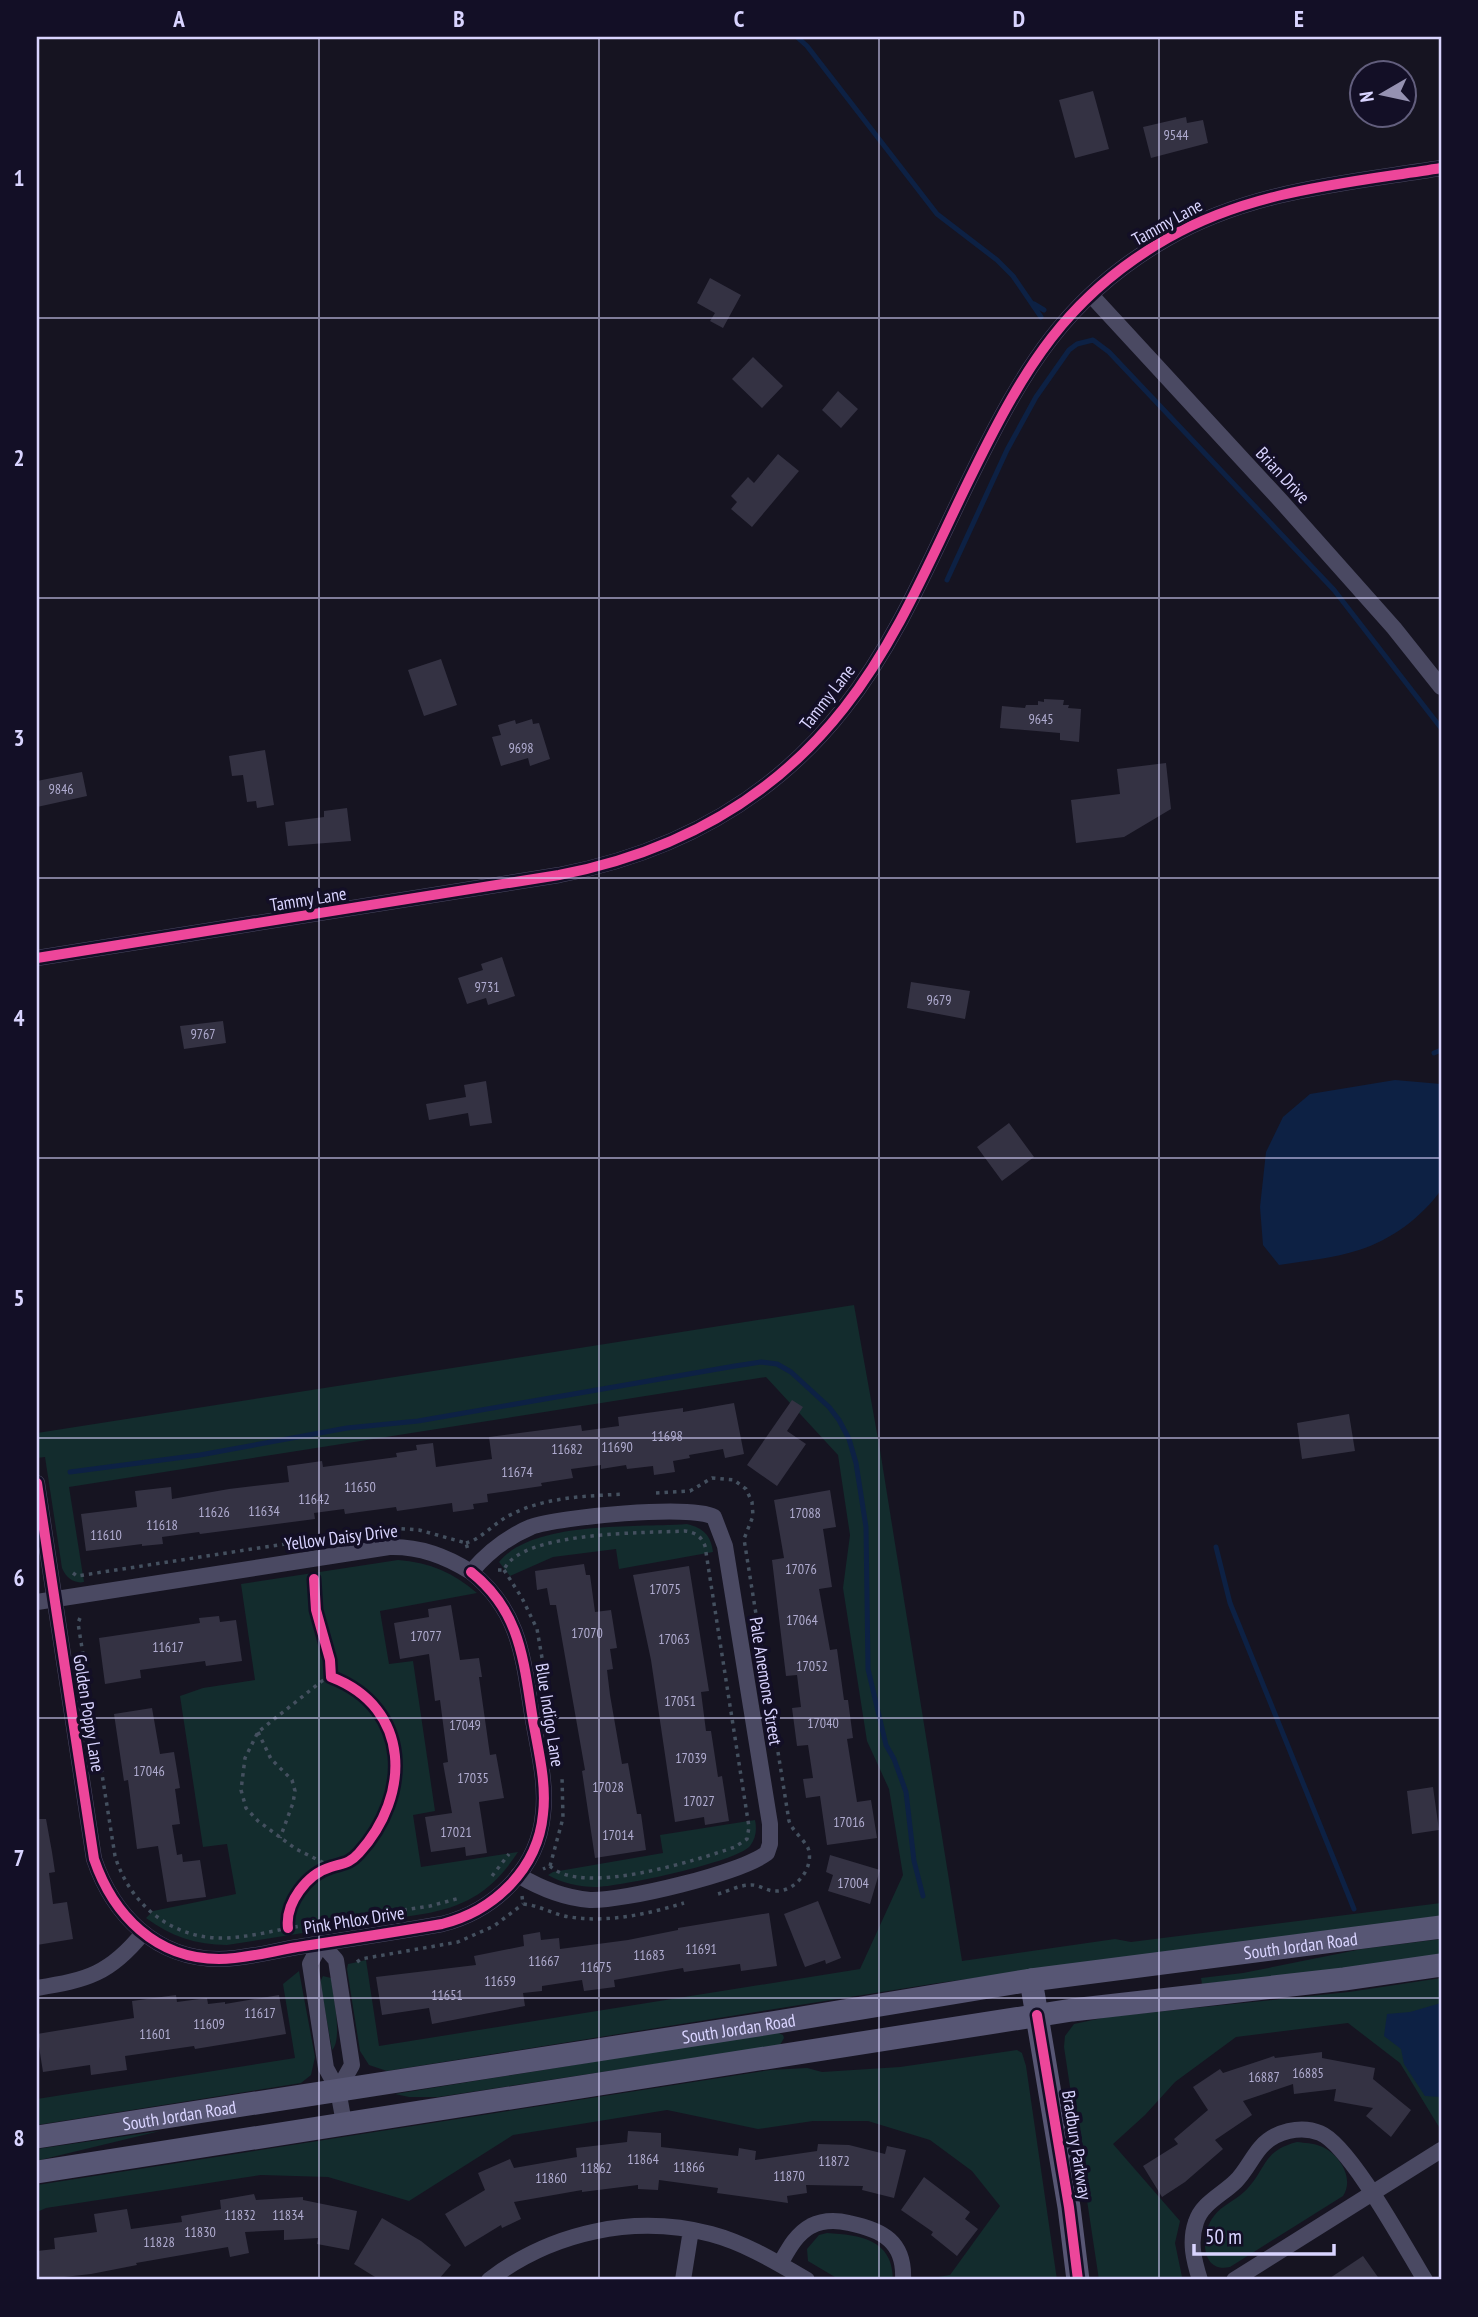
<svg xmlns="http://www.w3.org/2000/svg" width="1478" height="2317" font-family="'PT Sans Narrow',sans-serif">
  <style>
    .green { fill: #132c2d }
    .water { fill: #0d2144 }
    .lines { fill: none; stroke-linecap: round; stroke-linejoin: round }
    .stream { stroke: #0d2144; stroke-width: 5 }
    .building { fill: #343243 }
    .path { stroke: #44505f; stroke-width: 3.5; stroke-dasharray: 3.5 5; stroke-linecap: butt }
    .street { stroke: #4a4962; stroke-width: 16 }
    .secondary { stroke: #575674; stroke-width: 23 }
    .cycleway-casing { stroke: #130f26; stroke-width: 15 }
    .cycleway { stroke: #ed469a; stroke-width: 10 }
    .grid { fill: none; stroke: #d9d4ff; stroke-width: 2; stroke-opacity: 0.55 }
    .labels { text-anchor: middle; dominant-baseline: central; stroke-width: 7; stroke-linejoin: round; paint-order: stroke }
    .number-label { font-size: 14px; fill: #b0acd0 }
    .street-label { font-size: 18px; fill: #d9d4ff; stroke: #130f26 }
    .neatline { fill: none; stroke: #d9d4ff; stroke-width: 2.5 }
    .grid-label { font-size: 23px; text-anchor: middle; font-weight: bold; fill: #d9d4ff }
  </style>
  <rect width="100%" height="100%" fill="#161421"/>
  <path class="green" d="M854,1305L880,1450L962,1961L1115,1939L1131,1942L1441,1903V1916L938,1983L387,2071L369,2065L360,2051L347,1969L348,1964C355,1963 360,1961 366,1960L379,2046L860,1969L903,1875L889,1789L867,1741L843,1588L850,1535L838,1455L766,1377L69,1487L84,1582C75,1584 66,1578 62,1568L45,1457L37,1458V1433Z
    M687,1524C703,1528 711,1535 713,1552L619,1569L616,1549L553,1557L510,1576L499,1562C533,1520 637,1528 687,1524Z
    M398,1560C429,1562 454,1573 477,1593L380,1611L389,1664L413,1661L435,1811L413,1815L421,1867L518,1852C493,1890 468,1906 423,1914L227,1945C196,1945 170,1936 146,1918L153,1911L236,1894L227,1844L203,1847L180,1696L203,1688L255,1680L241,1584Z
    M755,1820C757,1829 756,1838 750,1846C737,1862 619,1887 595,1887C580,1887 561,1883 548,1875L553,1872L663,1853L660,1835Z
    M1441,1939V1954L1354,1968L1202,1984L1201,1978L1243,1973L1362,1949Z
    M299,1971L315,2057L311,2075L301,2083L37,2125V2099L295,2058L283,1984Z
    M323,1976L331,1978C333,1993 343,2040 332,2050L320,1982Z
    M1441,1978V2126L1439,2127L1400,2063L1348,2023L1236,2037L1175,2082L1145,2115L1113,2144L1180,2221L1175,2243L1182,2277L1181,2280H1099L1064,2047L1065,2036L1074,2024L1107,2017L1349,1992Z
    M777,2032L783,2035L784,2038L780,2045L438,2097H409L395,2094Z
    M1017,2050L1022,2053L1026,2066L1057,2280H920L950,2275L1000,2206L972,2171L930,2140L868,2121H813L758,2129L667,2110L513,2135L409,2201L328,2177L261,2175L46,2208L37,2212V2185L770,2070L807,2068L822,2072L900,2067Z
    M160,2131L40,2160L37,2161V2149Z
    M1297,2142C1305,2143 1313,2143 1320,2146C1339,2153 1355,2178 1343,2196L1230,2267C1200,2274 1200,2233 1214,2216C1221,2206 1234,2201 1244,2192C1267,2170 1261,2151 1297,2142Z
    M827,2233C860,2235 893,2239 893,2280H840L808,2261L807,2249L819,2235Z"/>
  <path class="water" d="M1395,1080L1441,1084V1190C1422,1217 1391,1240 1359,1250C1334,1258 1306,1261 1279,1265L1263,1245L1260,1207L1266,1152L1283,1117L1310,1094Z
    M1441,2003V2097L1425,2096L1404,2064L1401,2049L1384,2036L1387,2014L1410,2012Z"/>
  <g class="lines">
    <path class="stream" d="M797,37L807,46L937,214L997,260L1013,276L1041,317
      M1034,304L1044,310
      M947,580L1007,450L1036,397L1069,350L1077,344L1093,340L1109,352L1334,590L1441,728
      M1434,1053L1441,1050
      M70,1472L200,1455L347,1428L418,1421L735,1366L761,1362L777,1364L791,1372L829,1407L839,1420L849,1439L856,1463L866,1527L868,1669L886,1745L894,1759L906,1792L914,1861L923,1896
      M1216,1547L1230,1603L1354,1909"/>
  </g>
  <path class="building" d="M1093,91L1109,149L1075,158L1059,100Z
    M1186,117L1187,123L1203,120L1208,143L1151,158L1143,127Z
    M710,278L741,295L723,328L710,321L715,313L697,303Z
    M753,357L783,386L762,408L732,379Z
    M838,391L858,409L841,428L822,410Z
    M778,454L799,471L752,527L731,509L737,502L731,496L748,477L754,483Z
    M441,659L457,705L424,716L408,670Z
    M1044,699L1064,700L1063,705H1069L1068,708L1081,709L1079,742L1060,740V733L1000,728L1002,706L1025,708L1026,705H1038V701L1044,702Z
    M532,719L533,724L539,723L550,759L530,766L528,758L501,766L492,737L501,735L498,725L515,720L516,724Z
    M265,750L274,805L257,808L256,801L247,802L243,775L232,776L229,756Z
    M1166,763L1171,809L1124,837L1076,843L1071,800L1120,794L1117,769Z
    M82,772L87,796L37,807V781Z
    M347,808L351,841L288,846L285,822L324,817V811Z
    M502,957L515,996L488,1005L486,998L467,1004L458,978L483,970L481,964Z
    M911,982L970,991L965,1019L907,1008Z
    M223,1021L226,1043L184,1049L180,1026Z
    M486,1081L492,1123L470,1126L468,1113L429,1120L426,1104L466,1097L464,1085Z
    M1009,1123L1034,1157L1002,1181L977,1147Z
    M792,1400L803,1407L787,1431L806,1444L777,1486L747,1465Z
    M734,1403L744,1454L725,1458L723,1449L689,1455L690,1458L673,1461L675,1472L654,1475L653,1466L627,1469L626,1465L601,1469V1465L571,1469L573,1478L541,1483L542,1486L487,1494L488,1502L473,1504L474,1509L453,1512L452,1503L397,1511L396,1507L345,1514L344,1509L314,1513L315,1519L200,1534L199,1532L162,1537L163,1544L142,1546V1544L86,1551L81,1514L137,1507L135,1491L171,1487L172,1499L229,1489L289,1482L287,1466L322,1461L323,1467L397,1457L396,1453L417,1450L416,1445L433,1443L436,1467L492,1459L489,1437L581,1425L582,1431L619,1426L618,1417L683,1408V1412Z
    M1349,1414L1355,1451L1302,1459L1297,1423Z
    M830,1490L836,1527L823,1529L832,1587L819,1589L830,1650L837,1649L844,1700H848L853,1738L847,1739L857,1802L871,1800L877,1838L827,1845L820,1796L806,1798L803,1779L813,1778L808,1745L797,1746L792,1708L801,1707L797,1675L786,1676L772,1560L784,1558L774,1500Z
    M584,1564L586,1575H590L595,1612L611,1610L617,1648L610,1649L613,1669L607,1670L610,1695L622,1764L628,1763L637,1814H641L646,1850L595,1858L582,1771L585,1770L556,1605H550L547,1588L537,1590L535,1571Z
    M689,1566L709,1691L701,1692L706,1731H711L718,1777L722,1776L729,1821L705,1825L704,1817L675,1822L651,1660L633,1575Z
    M451,1605L460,1660L479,1658L482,1677H479L490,1755L496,1754L504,1798L479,1802L487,1853L466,1856L465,1847L431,1852L425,1817L452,1813L443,1763L448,1762L440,1700L435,1701L429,1654L400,1659L394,1623L429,1617L428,1609Z
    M219,1616L220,1622L236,1620L242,1661L206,1666L205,1661L140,1670L141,1678L105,1684L99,1638L200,1623L199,1618Z
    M152,1708L160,1754L174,1752L180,1788L175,1789L180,1824L172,1825L177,1855L182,1854L183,1862L200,1860L206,1897L167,1902L158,1846L137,1849L128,1780L124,1781L114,1714Z
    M1433,1787L1439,1830L1412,1834L1407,1791Z
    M37,1819H46L52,1852L55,1872L49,1873L53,1904L67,1902L73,1939L37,1945Z
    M830,1855L880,1870L870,1904L828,1891L833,1875L826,1872Z
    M818,1901L841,1958L826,1964L825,1960L805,1967L784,1914Z
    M769,1913L777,1966L741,1971L740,1964L684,1972L683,1968L614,1980L615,1987L584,1991L582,1980L542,1986V1991L523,1993L525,2006L432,2024L429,2008L382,2015L376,1977L476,1965L474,1956L524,1946L523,1935L540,1932L541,1940L559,1938L560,1949L628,1940L678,1930V1928Z
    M176,1995L177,2002L207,1998L208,2004L225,2002V2004L279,1995L286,2034L195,2049L194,2046L125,2056L127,2070L91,2075L90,2065L43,2072L37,2034L134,2018L132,2001Z
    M1322,2052V2058L1375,2068L1373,2079L1411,2110L1391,2137L1366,2116L1373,2108L1334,2101L1336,2089L1294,2094L1293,2084L1243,2101L1252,2115L1215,2140L1223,2149L1185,2182L1162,2197L1143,2166L1178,2144L1174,2139L1208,2110L1193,2087L1220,2069L1223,2073L1274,2056L1275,2058Z
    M628,2131L661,2133V2147L738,2156L739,2148L756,2151L755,2160L817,2151L818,2144L849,2145L885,2154L887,2146L906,2150L894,2198L862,2190L863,2186L806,2185L807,2193L787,2196L788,2203L717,2193L718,2188L659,2180L658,2190L638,2189V2185L582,2192V2190L514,2202L521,2219L502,2228L501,2225L465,2247L445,2214L485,2190L478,2173L510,2159L514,2168L577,2157L576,2148L627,2142Z
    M924,2177L970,2212L965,2219L978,2229L957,2256L931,2235L933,2232L901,2210Z
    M254,2194L256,2200L303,2197V2200L357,2211L349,2250L317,2244L318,2238L284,2240V2230L245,2232L249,2253L230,2257L228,2247L136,2263L137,2265L91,2274L37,2280V2251L55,2249L54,2238L97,2232L94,2214L127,2209L131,2229L182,2222L181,2216L221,2209L220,2200Z
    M382,2218L421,2241L451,2265L438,2280H380L354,2264Z
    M1363,2256L1380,2280H1327Z"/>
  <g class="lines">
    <path class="path" d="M656,1493L690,1491L712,1478L734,1480L746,1489L752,1502L753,1516L744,1539L789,1821C793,1832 803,1838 808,1848C815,1867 796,1891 777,1891C767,1892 759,1884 750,1885C740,1885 728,1891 718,1894
      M393,1528L419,1530L466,1543L468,1550
      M466,1543C482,1539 496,1521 512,1514C546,1497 587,1496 624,1494
      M498,1570H504C520,1531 647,1533 685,1531C695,1532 702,1537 705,1546L749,1827L747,1839L735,1847C697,1860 582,1897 550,1866L543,1869
      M504,1570L522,1598L537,1629L557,1744
      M73,1573L77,1576L382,1529
      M80,1618L78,1623L115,1856C129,1902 168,1936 217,1938C246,1939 278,1929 307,1925C348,1919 389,1912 430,1906L460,1898
      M331,1677L322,1681L258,1732L245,1758L241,1790L246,1808L258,1821L296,1849L332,1867
      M258,1732L271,1759L292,1780L295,1791L293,1803L280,1838
      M550,1866L563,1818L562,1776
      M492,1876L509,1854
      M522,1896L523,1904C539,1905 554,1915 570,1917C608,1923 648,1914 684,1903
      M288,1928C285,1903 307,1874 331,1867C344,1863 349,1864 359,1853C411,1796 412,1708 331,1677L330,1660L316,1610L314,1579
      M357,1962L361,1959L458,1942L494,1926L523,1904"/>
    <path class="street" d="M1091,295L1281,501L1394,628L1441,687
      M37,958L559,875C674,853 771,801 844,708C900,637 934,550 974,470C1024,369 1066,296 1168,238C1252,190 1348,183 1441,168
      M37,1483L94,1859C113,1915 156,1959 219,1959C247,1959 276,1950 304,1946C350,1939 396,1932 442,1924C494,1911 538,1869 543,1814C547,1781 537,1746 532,1714C523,1656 519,1610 471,1572
      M714,1517L725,1546L770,1824V1844L767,1853
      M37,1602L389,1547C419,1546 446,1556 471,1572C488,1552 507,1537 531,1527C558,1517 692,1504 714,1517
      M518,1875C540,1888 564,1898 590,1900C624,1901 741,1873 767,1853
      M37,1988C87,1980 110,1974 143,1933
      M338,2090L352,2065L336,1960L321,1943L310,1964L326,2068L338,2090L344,2123
      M780,2264C788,2250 796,2234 811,2226C823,2220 836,2220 849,2223C883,2230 905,2242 903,2280
      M489,2280C552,2232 634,2214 711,2234C745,2243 776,2262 807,2280
      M683,2280L691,2230
      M1200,2280C1194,2261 1189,2242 1196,2222C1202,2203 1222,2195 1236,2181C1246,2171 1252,2157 1261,2147C1275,2131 1301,2125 1320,2133C1350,2145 1406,2249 1425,2280
      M1234,2280L1441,2150"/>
    <g class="secondary">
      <path d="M1031,1980L1069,2207L1078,2280"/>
      <path id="s1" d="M37,2137L771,2023L1031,1980L1441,1927"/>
      <path d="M37,2172L1072,2010L1344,1979L1441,1965"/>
    </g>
    <defs>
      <path id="cycleway" d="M37,958L559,875C674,853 771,801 844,708C900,637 934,550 974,470C1024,369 1066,296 1168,238C1252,190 1348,183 1441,168
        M37,1483L94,1859C113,1915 156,1959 219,1959C247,1959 276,1950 304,1946C350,1939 396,1932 442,1924C494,1911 538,1869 543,1814C547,1781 537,1746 532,1714C523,1656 519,1610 471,1572
        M288,1928C285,1903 307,1874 331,1867C344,1863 349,1864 359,1853C411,1796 412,1708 331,1677L330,1660L316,1610L314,1579
        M1037,2015L1069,2207L1078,2280"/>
    </defs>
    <use href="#cycleway" class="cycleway-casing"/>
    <use href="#cycleway" class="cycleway"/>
  </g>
  <path class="grid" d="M319,37V2280M599,37V2280M879,37V2280M1159,37V2280M37,318H1441M37,598H1441M37,878H1441M37,1158H1441M37,1438H1441M37,1718H1441M37,1998H1441"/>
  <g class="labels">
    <g class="number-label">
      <text x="1176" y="135">9544</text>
      <text x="1041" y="719">9645</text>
      <text x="521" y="748">9698</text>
      <text x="61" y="789">9846</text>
      <text x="487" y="987">9731</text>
      <text x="939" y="1000">9679</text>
      <text x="203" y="1034">9767</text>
      <text x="667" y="1436">11698</text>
      <text x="617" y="1447">11690</text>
      <text x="567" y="1449">11682</text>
      <text x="517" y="1472">11674</text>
      <text x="360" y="1487">11650</text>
      <text x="314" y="1499">11642</text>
      <text x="264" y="1511">11634</text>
      <text x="214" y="1512">11626</text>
      <text x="805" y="1513">17088</text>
      <text x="162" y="1525">11618</text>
      <text x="106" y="1535">11610</text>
      <text x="801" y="1569">17076</text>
      <text x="665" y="1589">17075</text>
      <text x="802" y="1620">17064</text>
      <text x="587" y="1633">17070</text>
      <text x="426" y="1636">17077</text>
      <text x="674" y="1639">17063</text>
      <text x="168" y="1647">11617</text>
      <text x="812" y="1666">17052</text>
      <text x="680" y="1701">17051</text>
      <text x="823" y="1723">17040</text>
      <text x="465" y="1725">17049</text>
      <text x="691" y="1758">17039</text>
      <text x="149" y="1771">17046</text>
      <text x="473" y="1778">17035</text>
      <text x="608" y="1787">17028</text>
      <text x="699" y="1801">17027</text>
      <text x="849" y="1822">17016</text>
      <text x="456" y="1832">17021</text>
      <text x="618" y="1835">17014</text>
      <text x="853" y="1883">17004</text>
      <text x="701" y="1949">11691</text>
      <text x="649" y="1955">11683</text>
      <text x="544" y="1961">11667</text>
      <text x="596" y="1967">11675</text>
      <text x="500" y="1981">11659</text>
      <text x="447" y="1995">11651</text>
      <text x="260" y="2013">11617</text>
      <text x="209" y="2024">11609</text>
      <text x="155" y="2034">11601</text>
      <text x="1308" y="2073">16885</text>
      <text x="1264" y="2077">16887</text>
      <text x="643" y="2159">11864</text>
      <text x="834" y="2161">11872</text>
      <text x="689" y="2167">11866</text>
      <text x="596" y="2168">11862</text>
      <text x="789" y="2176">11870</text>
      <text x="551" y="2178">11860</text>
      <text x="240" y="2215">11832</text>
      <text x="288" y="2215">11834</text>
      <text x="200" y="2232">11830</text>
      <text x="159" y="2242">11828</text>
    </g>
    <g class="street-label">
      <text transform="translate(1167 222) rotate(-29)">Tammy Lane</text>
      <text transform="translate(1283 475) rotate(47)">Brian Drive</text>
      <text transform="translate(827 697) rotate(-52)">Tammy Lane</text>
      <text transform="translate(308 899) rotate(-9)">Tammy Lane</text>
      <text transform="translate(341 1537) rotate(-7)">Yellow Daisy Drive</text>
      <text transform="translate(766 1681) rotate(81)">Pale Anemone Street</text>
      <text transform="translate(89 1713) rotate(81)">Golden Poppy Lane</text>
      <text transform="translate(550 1715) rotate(81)">Blue Indigo Lane</text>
      <text transform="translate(354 1920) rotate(-9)">Pink Phlox Drive</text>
      <text stroke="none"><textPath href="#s1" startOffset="1278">South Jordan Road</textPath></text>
      <text stroke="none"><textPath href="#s1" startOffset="710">South Jordan Road</textPath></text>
      <text stroke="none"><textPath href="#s1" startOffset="144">South Jordan Road</textPath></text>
      <text transform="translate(1077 2145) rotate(81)">Bradbury Parkway</text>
    </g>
  </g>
  <rect width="1478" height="2317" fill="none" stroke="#130f26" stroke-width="77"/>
  <g transform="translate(1383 94) rotate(261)"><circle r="33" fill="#130f26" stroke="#625e7d" stroke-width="2"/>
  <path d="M0-5L12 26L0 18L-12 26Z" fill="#9591b1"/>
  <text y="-10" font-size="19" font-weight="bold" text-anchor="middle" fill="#d9d4ff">N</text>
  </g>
  <path d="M1194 2244v10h140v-10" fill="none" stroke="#d9d4ff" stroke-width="3.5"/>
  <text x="1205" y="2244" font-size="21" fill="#d9d4ff" stroke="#130f26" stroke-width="5" paint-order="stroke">50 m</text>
  <rect x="38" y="38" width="1402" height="2240" class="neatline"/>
  <g class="grid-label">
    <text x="179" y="27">A</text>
    <text x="459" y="27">B</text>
    <text x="739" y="27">C</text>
    <text x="1019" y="27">D</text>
    <text x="1299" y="27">E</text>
    <text x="19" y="186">1</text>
    <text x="19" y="466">2</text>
    <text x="19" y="746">3</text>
    <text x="19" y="1026">4</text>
    <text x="19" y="1306">5</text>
    <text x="19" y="1586">6</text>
    <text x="19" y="1866">7</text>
    <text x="19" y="2146">8</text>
  </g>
</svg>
